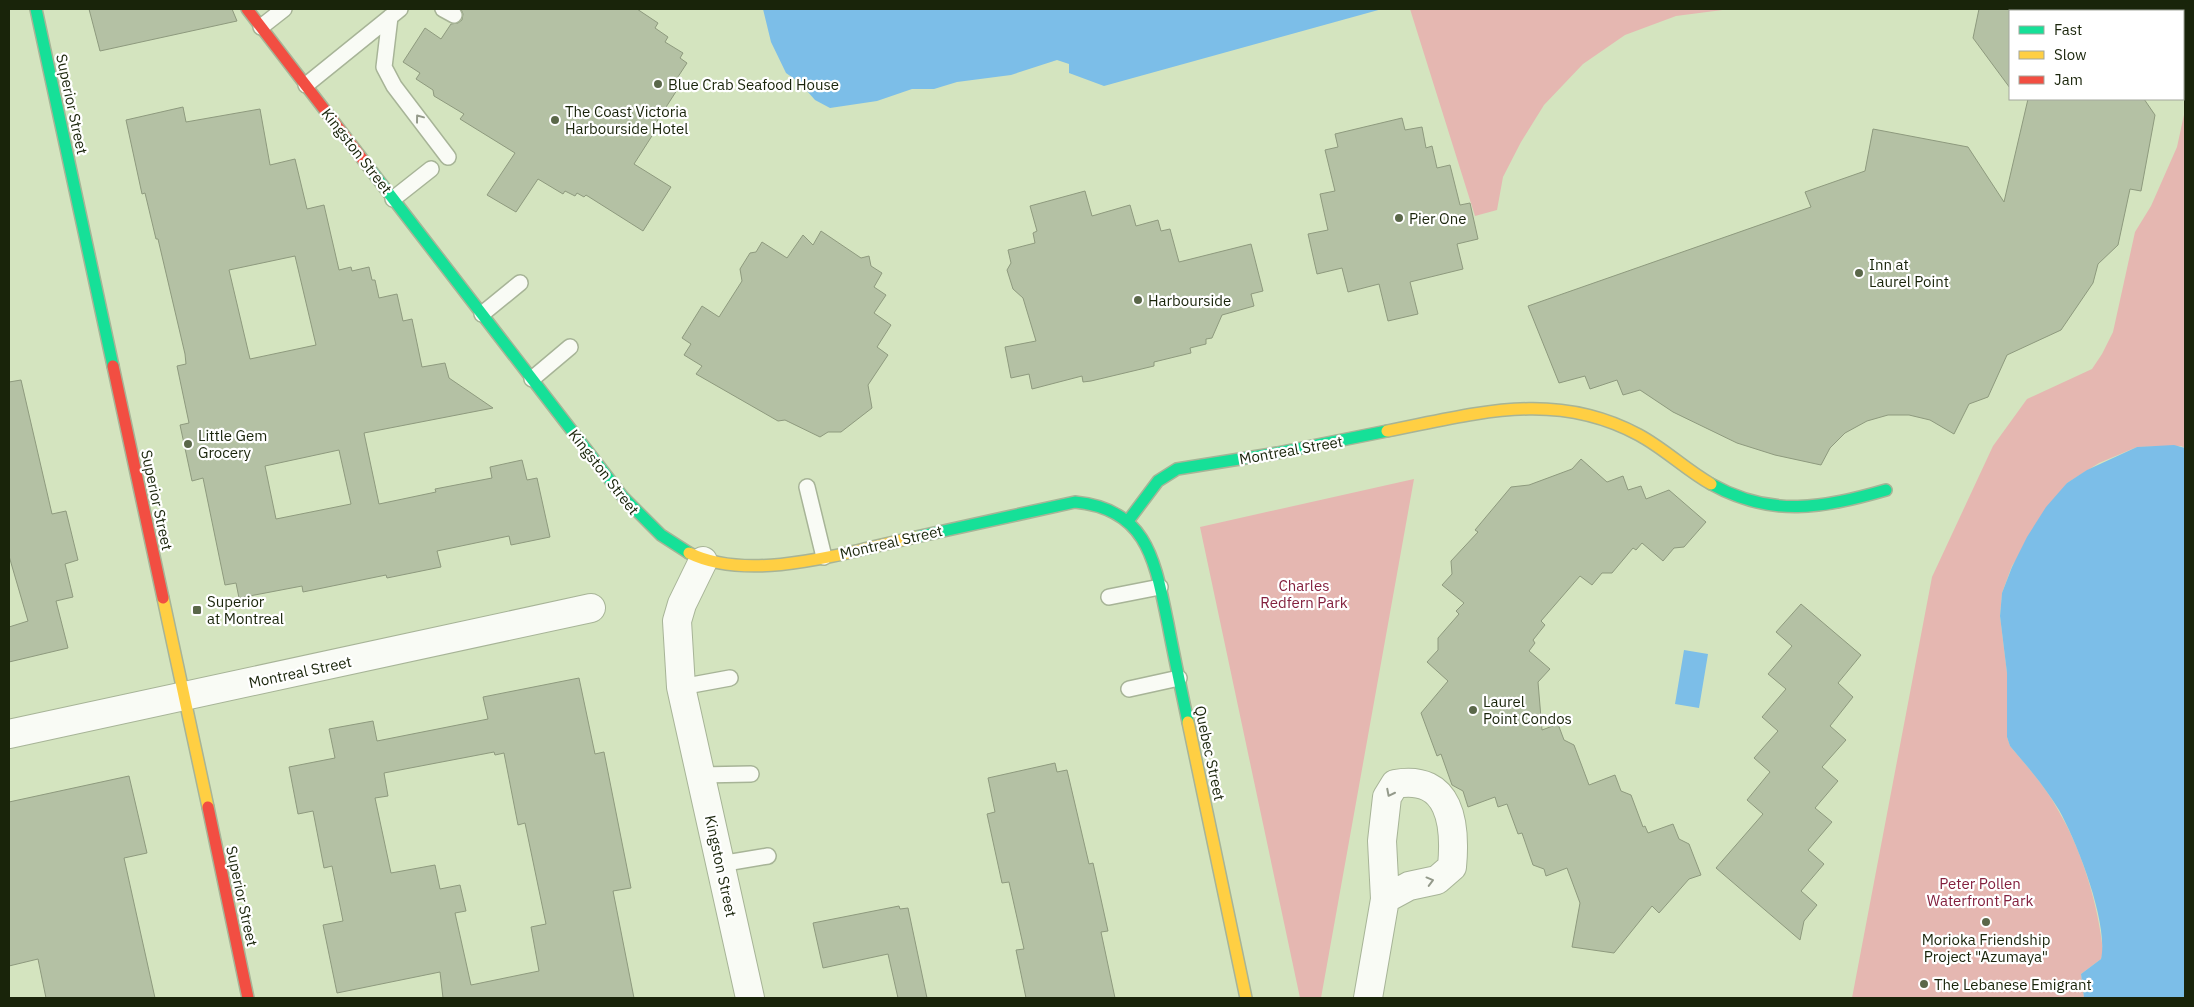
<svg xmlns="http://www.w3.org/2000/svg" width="2194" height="1007" font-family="'IBM Plex Sans',sans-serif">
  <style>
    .green { fill: #e5b7b1 }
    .water { fill: #7cbee8 }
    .building { fill: #b4c1a4; stroke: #8e9a7e; fill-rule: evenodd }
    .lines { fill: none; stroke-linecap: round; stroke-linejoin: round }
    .lane-casing { stroke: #a7b497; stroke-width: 18 }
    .street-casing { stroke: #a7b497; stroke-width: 30 }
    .fast-casing { stroke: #a7b497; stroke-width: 14 }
    .slow-casing { stroke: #a7b497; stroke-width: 14 }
    .jam-casing { stroke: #a7b497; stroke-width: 14 }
    .lane { stroke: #f9fbf5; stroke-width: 15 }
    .street { stroke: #f9fbf5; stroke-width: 28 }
    .fast { stroke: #16e098; stroke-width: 11 }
    .slow { stroke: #ffcf43; stroke-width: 11 }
    .jam { stroke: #f24e42; stroke-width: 11 }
    .oneway { stroke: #949a8b }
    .poi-dot { fill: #5a6749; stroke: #fff; stroke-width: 2 }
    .labels { text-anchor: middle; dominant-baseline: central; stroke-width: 4.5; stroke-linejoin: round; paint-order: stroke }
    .poi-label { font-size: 15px; fill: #19240a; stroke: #fff; text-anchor: start }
    .street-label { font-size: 15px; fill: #19240a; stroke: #fff }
    .park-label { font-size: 15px; fill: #83203e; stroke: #fff }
  </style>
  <rect width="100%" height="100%" fill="#d4e4bf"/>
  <path class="green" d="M1410,9H1730L1676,16L1625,35L1583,64L1544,105L1521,142L1503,177L1497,210L1475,216Z
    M2156,9H2185V79L2183,65V11H2158Z
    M2185,110V448L2181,446L2137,447L2099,463L2067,483L2012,566L2002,593L2000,616L2007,673V737L2010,746C2027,766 2045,786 2058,810C2082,850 2098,904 2103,951L2101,959L2081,974L2084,998H1852L1932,577L1993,446L2027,399L2092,369L2102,354L2113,332L2135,232L2151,206L2177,147Z
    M1414,479L1321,998H1300L1200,527Z"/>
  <path class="water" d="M763,9H1382L1104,86L1069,73V64L1057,60L1011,75L957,82L934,89H912L877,101L830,108L815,100L800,83L786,73L771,42Z
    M2174,445L2185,448V998H2084L2081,974L2101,959C2109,924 2077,842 2059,810C2045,787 2027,766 2010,746L2007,737V673L2000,616L2002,593L2012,567L2027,537L2046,507L2067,483L2087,470L2137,447Z
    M1684,650L1708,654L1699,708L1675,704Z"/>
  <path class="building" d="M89,9H232L237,21L100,51Z
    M461,9H637L658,23L655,28L668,37L665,42L683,53L680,58L687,63L672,86L677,90L654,126L657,128L634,164L671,187L643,231L586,195L584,197L577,193L575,196L565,191L563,194L538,179L516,212L487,195L515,153L460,119L464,114L434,96L433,90L416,79L420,73L403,62L425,28L441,39L451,24L458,23L462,20L463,14Z
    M1979,9H2010V88L1973,38Z
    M2028,99H2144L2155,115L2141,191L2130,189L2118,245L2098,264L2093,283L2061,330L2007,355L1988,397L1969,404L1954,434L1930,420L1909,415H1888L1867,421L1845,433L1830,448L1821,465L1775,455L1737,443L1673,412L1640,390L1623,395L1617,380L1590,389L1585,376L1559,383L1528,306L1811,207L1805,192L1865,171L1873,129L1968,147L2004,202Z
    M183,107L186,122L260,109L270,165L295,159L307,209L324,205L339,270L351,267L352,271L369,267L372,280H375L379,298L397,294L403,321L412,319L422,367L445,363L449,378L493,408L364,433L379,504L436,492L435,489L492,478L490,467L522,460L527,480L537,478L550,537L511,545L509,536L437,551L441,567L387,578L386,575L303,592L302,586L239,598L236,583L225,585L203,478L192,481L180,425L189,423L177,366L186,364L185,354L158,239H156L145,193L142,194L126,120ZM295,256L316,345L250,359L229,270ZM339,450L351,504L276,519L265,466Z
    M1402,118L1405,130L1422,127L1426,148L1432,146L1437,168L1450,165L1460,205L1470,203L1478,239L1457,244L1463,269L1410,282L1418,314L1388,321L1379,284L1348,292L1342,268L1317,274L1308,234L1328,230L1320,194L1335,191L1325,150L1338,147L1335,134Z
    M1085,191L1092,216L1130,205L1136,226L1158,220L1161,231L1170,229L1179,262L1251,244L1263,291L1251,294L1254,306L1222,315L1212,338L1206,339V344L1190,348L1191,353L1154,362V366L1091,381L1083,382L1082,376L1032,389L1029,374L1011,378L1005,347L1036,341L1023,298L1013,289L1007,270L1011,263L1008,250L1035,243L1033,233L1037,231L1030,206Z
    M821,231L861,258L869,256L871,266L882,273L874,287L886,295L874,313L891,325L877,347L888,355L868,385L872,408L841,432H828L820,437L785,420L778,421L696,374L702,366L684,355L691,344L682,338L702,306L719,317L742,281L740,269L750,253L756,252L762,242L787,258L803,235L813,245Z
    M21,380L52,514L66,511L78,560L65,564L73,597L56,601L68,648L9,662V627L28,621L9,556V382Z
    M1581,459L1607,482L1623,476L1628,490L1641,486L1646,499L1669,490L1706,522L1684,547L1674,548L1663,561L1642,543L1636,550L1633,548L1612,573H1602L1592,585L1580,576L1541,621L1545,625L1533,640L1535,643L1529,651L1550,669L1538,682L1542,730L1558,724L1564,740L1574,745L1589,785L1615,775L1621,791L1631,795L1643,827L1645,826L1648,833L1673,824L1679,839L1689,844L1701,875L1689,879L1659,913L1652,906L1614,953L1572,947L1580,903L1567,868L1546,876L1544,869L1533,865L1522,833L1518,834L1507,804L1498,807L1495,797L1468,807L1463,791L1452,785L1441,754L1437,756L1421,713L1448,681L1427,662L1438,650V638L1459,614L1456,611L1464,603L1442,585L1452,574L1451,561L1478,532L1475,530L1511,487L1529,485L1572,469Z
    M1801,604L1861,655L1838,683L1853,697L1830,726L1846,740L1822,767L1838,781L1815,808L1832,822L1808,850L1824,864L1801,891L1817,905L1804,921L1800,940L1716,868L1763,814L1747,800L1770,772L1754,758L1778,731L1762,717L1786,689L1768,674L1792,646L1776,632Z
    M579,678L595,754L604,752L631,888L613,891L634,998H443L440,972L337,993L323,925L343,921L332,866L324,868L313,811L298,814L289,767L335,758L329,729L373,721L377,741L488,719L483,697ZM494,752L495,755L504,753L518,825L525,823L546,924L531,927L539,971L471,985L455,913L466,911L460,885L440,889L435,865L391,873L375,798L388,796L384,773Z
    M1055,763L1057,772L1067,770L1089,864L1093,863L1108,931L1101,932L1115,998H1026L1016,950L1024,949L1009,882L1002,883L987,814L995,812L988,778Z
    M129,776L147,853L124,858L155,998H46L38,959L9,966V802Z
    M899,906L900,909L908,908L927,998H898L888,954L823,968L813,923Z"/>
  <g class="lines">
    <defs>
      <path id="lane" d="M443,9L454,15
        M390,17L384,67L394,86L448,157
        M261,27L284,9
        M306,85L400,9
        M393,199L431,169
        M482,314L520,283
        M532,379L570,347
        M807,487L824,557
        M1109,597L1160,587
        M681,687L730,678
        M1129,689L1179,678
        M700,775L751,774
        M720,864L768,856"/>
      <path id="street" d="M703,561L682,604L677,621L681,687L750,998
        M9,734L591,608
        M1368,998L1385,899L1382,841L1387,797L1395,784C1451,774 1456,825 1452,867L1437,880L1409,886L1385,899"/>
      <path id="fast" d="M36,9L113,366
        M367,165L623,497L661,535L689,553
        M1711,484C1772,518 1823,508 1886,490
        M1128,521L1158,481L1177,469L1277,453L1387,431
        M916,537L1075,502C1149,509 1155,563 1168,624C1174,656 1181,689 1188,722"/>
      <path id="slow" d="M1387,431C1475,414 1554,389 1639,435C1665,449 1686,470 1711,484
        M689,553C752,584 850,551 916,537
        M163,598L208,807
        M1188,722L1246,998"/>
      <path id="jam" d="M247,9L367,165
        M113,366L163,598
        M208,807L248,998"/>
    </defs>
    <use href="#lane" class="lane-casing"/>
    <use href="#street" class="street-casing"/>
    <use href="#fast" class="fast-casing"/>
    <use href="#slow" class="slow-casing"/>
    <use href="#jam" class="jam-casing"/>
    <use href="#lane" class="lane"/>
    <use href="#street" class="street"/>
    <use href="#fast" class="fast"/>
    <use href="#slow" class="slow"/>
    <use href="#jam" class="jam"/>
  </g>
  <defs><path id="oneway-chevron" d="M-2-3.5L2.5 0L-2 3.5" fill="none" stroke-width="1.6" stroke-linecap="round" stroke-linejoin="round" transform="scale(1.25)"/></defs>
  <g class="oneway">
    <use href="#oneway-chevron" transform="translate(419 118) rotate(-127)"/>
    <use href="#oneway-chevron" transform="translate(1390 793) rotate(117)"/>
    <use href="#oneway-chevron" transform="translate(1430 881) rotate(-15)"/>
  </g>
  <g class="poi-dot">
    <circle cx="658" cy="84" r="5"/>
    <circle cx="555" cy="120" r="5"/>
    <circle cx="1399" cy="218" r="5"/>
    <circle cx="1859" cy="273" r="5"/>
    <circle cx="1138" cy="300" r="5"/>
    <circle cx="188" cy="444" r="5"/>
    <rect x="192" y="605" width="10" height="10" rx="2.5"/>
    <circle cx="1473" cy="710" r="5"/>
    <circle cx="1986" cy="922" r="5"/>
    <circle cx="1924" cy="984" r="5"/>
  </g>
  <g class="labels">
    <g class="poi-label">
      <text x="668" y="84">Blue Crab Seafood House</text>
      <text x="565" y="111">The Coast Victoria<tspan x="565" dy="17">Harbourside Hotel</tspan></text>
      <text x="1409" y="218">Pier One</text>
      <text x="1869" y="264">Inn at<tspan x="1869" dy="17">Laurel Point</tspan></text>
      <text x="1148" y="300">Harbourside</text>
      <text x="198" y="435">Little Gem<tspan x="198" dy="17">Grocery</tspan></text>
      <text x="207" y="601">Superior<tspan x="207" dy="17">at Montreal</tspan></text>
      <text x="1483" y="701">Laurel<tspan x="1483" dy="17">Point Condos</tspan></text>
      <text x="1986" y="939" text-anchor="middle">Morioka Friendship<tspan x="1986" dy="17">Project "Azumaya"</tspan></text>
      <text x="1934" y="984">The Lebanese Emigrant</text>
    </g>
    <g class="street-label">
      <text transform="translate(72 104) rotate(78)">Superior Street</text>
      <text transform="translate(357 151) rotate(52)">Kingston Street</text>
      <text transform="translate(1291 450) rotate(-10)">Montreal Street</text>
      <text transform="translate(604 472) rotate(52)">Kingston Street</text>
      <text transform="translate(157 500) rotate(78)">Superior Street</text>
      <text transform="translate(891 542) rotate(-13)">Montreal Street</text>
      <text transform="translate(300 672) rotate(-12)">Montreal Street</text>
      <text transform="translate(1210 753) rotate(78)">Quebec Street</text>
      <text transform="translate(721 866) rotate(78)">Kingston Street</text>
      <text transform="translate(242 896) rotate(78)">Superior Street</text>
    </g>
    <g class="park-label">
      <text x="1304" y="585">Charles<tspan x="1304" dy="17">Redfern Park</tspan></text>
      <text x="1980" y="883">Peter Pollen<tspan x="1980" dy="17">Waterfront Park</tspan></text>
    </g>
  </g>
  <rect width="2194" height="1007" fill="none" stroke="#19240a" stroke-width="20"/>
  <rect x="2009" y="10" width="175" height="90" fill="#ffffff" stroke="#a3a79d"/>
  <rect x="2019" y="26" width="25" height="8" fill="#16e098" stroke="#a3a79d"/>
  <text x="2054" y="35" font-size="15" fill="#19240a">Fast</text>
  <rect x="2019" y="51" width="25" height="8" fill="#ffcf43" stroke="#a3a79d"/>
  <text x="2054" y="60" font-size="15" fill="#19240a">Slow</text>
  <rect x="2019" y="76" width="25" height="8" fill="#f24e42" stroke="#a3a79d"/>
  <text x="2054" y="85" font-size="15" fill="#19240a">Jam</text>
</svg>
